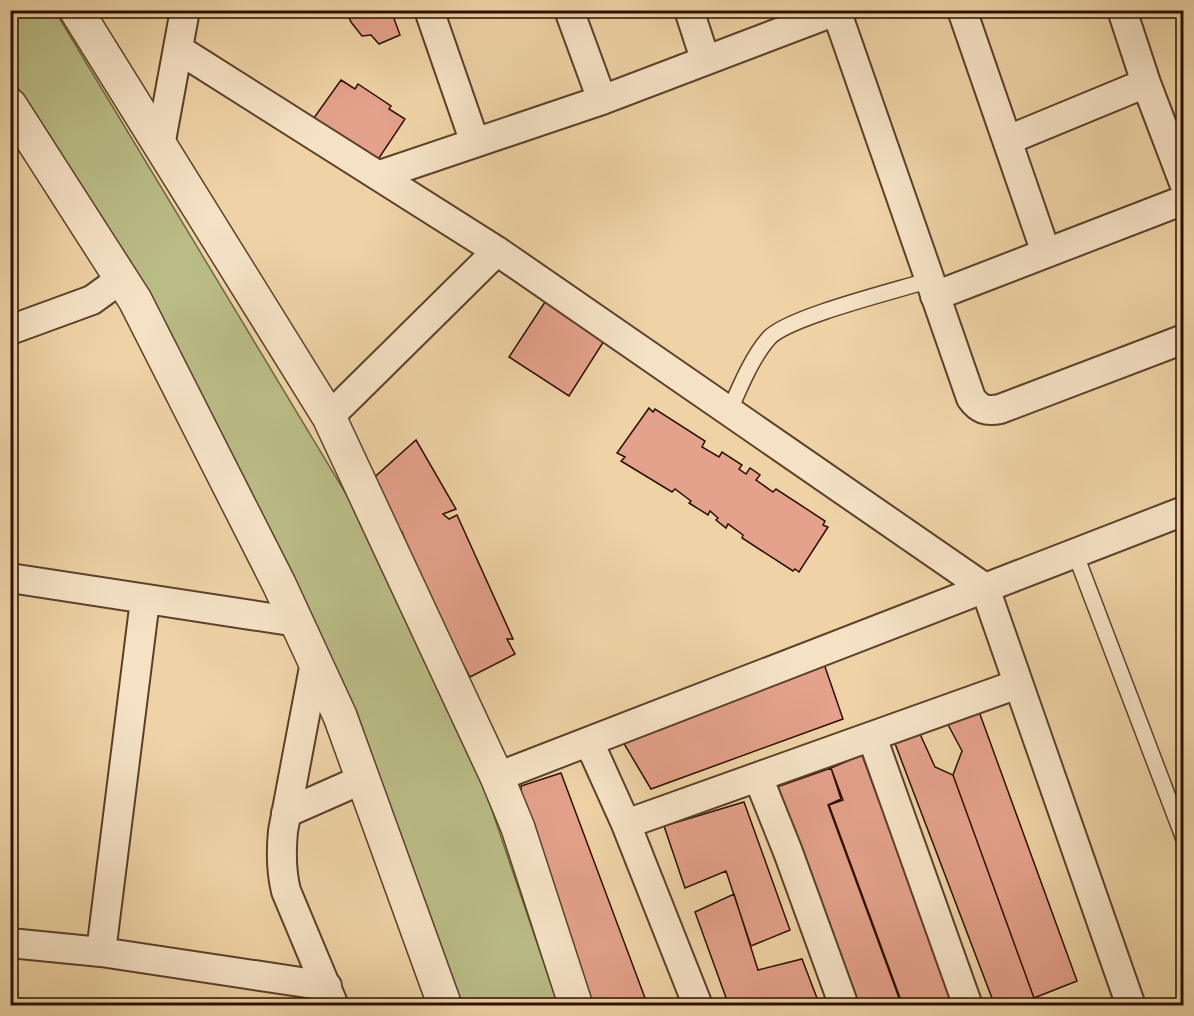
<svg xmlns="http://www.w3.org/2000/svg" width="1194" height="1016" font-family="'Gentium Book Plus',serif">
  <style>
    .green { fill: #babc86; stroke: #726643; stroke-width: 1.5 }
    .building { fill: #e4a18b; stroke: #2b0f00; stroke-width: 1.5 }
    .lines { fill: none; stroke-linecap: round; stroke-linejoin: round }
    .service-casing { stroke: #5c402a; stroke-width: 18 }
    .minor-casing { stroke: #5c402a; stroke-width: 32 }
    .tertiary-casing { stroke: #5c402a; stroke-width: 36 }
    .service { stroke: #f5e2c5; stroke-width: 15 }
    .minor { stroke: #f5e2c5; stroke-width: 28 }
    .tertiary { stroke: #f5e2c5; stroke-width: 33 }
  </style>
  <rect width="100%" height="100%" fill="#efd3a6"/>
  <filter id="stains"><feTurbulence type="fractalNoise" baseFrequency=".00333" numOctaves="4"/><feColorMatrix values="0 0 0 0 .2 0 0 0 0 .09 0 0 0 0 .02 0 0 0 .5 -.17"/></filter>
  <radialGradient id="worn" r=".72"><stop offset=".6" stop-color="#630" stop-opacity="0"/><stop offset="1" stop-color="#630" stop-opacity=".3"/></radialGradient>
  <path class="green" d="M11,11H55L378,547L481,778L558,1005H457L76,179L11,77Z"/>
  <path class="building" d="M327,10H391L400,35L379,44L371,35L362,36L351,22L346,11L330,15Z
    M341,80L355,89L358,84L391,106L389,109L405,119L375,164L311,122Z
    M545,302L604,341L569,396L509,357Z
    M649,408L653,412L655,409L705,441L702,447L719,457L722,452L742,465L739,469L746,474L750,468L760,475L756,480L773,492L776,489L825,521L823,525L828,527L799,572L795,569L793,571L742,538L743,535L728,524L726,528L716,520L718,518L710,511L708,515L689,503L691,501L675,489L672,492L621,461L625,457L617,453Z
    M416,440L456,509L443,514L449,519L457,515L513,639H507L515,654L470,677L463,664L456,666L392,542L404,537L402,532L390,538L368,483Z
    M823,661L843,719L651,789L620,737Z
    M977,706L1077,981L1034,998L953,775L962,751L945,719Z
    M920,734L935,767L953,775L1034,998L1016,1006H995L894,741Z
    M862,755L955,1006H903L829,805L843,800L831,768Z
    M831,768L841,799L828,805L902,1006H855L774,788Z
    M561,773L648,1006H590L511,801L521,793V786Z
    M744,802L790,930L751,946L726,871L685,888L664,826Z
    M734,894L758,970L802,959L820,1006H729L695,912Z"/>
  <g class="lines">
    <defs>
      <path id="service" d="M729,412C739,389 752,357 769,338C788,317 898,290 930,280
        M1075,553L1184,839"/>
      <path id="minor" d="M429,10L475,143
        M569,10L602,100
        M689,10L705,59
        M836,10L971,398C979,409 986,412 1000,409L1184,339
        M962,10L1046,253
        M1122,10L1146,83L1184,183
        M178,49L497,251L985,588L1131,1006
        M1008,140L1146,83
        M160,146L185,10
        M380,175L602,100L836,11
        M935,296L1184,200
        M10,330L92,300L121,279
        M329,417L497,251
        M10,578L297,622
        M315,662L283,831C281,852 281,871 286,891L334,1006
        M872,737L968,1006
        M589,742L626,824L698,1006
        M497,777L1184,511
        M758,777L788,852L844,1006
        M286,813L363,779
        M626,824L1018,684
        M10,943L101,952L327,986
        M101,952L145,600"/>
      <path id="tertiary" d="M76,10L329,417L497,777L518,828L576,1006
        M10,105L135,300L279,584L340,716L445,1006"/>
    </defs>
    <use href="#service" class="service-casing"/>
    <use href="#minor" class="minor-casing"/>
    <use href="#tertiary" class="tertiary-casing"/>
    <use href="#service" class="service"/>
    <use href="#minor" class="minor"/>
    <use href="#tertiary" class="tertiary"/>
  </g>
  <rect width="1194" height="1016" fill="none" stroke="#efd3a6" stroke-width="36"/>
  <rect x="12" y="12" width="1170" height="992" fill="none" stroke="#2b0f00" stroke-width="3"/>
  <rect x="18" y="18" width="1158" height="980" fill="none" stroke="#2b0f00" stroke-width="1.5"/>
  <rect width="100%" height="100%" filter="url(#stains)"/>
  <rect width="100%" height="100%" fill="url(#worn)"/>
</svg>
